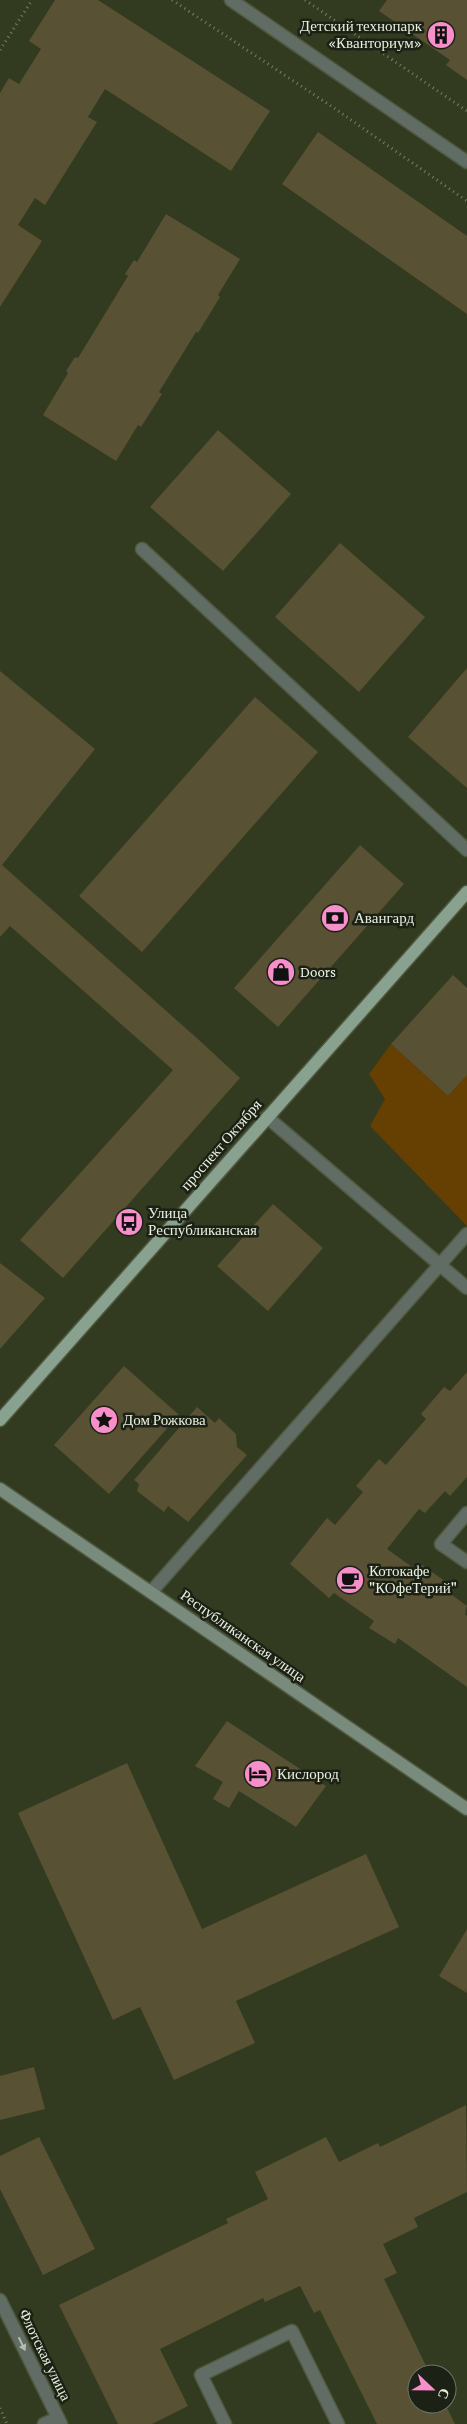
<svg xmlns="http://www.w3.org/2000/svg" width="467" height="2424" font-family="'Crimson Pro',serif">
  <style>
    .green { fill: #663f03 }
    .building { fill: #585133 }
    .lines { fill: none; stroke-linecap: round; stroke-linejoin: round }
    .service-casing { stroke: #4f583f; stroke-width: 15 }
    .minor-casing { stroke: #4f583f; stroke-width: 15 }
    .secondary-casing { stroke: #4f583f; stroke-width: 15 }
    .primary-casing { stroke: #4f583f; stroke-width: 15 }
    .path { stroke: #777f68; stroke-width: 3; stroke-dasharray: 1 4; stroke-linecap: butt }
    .service { stroke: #616d64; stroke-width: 12 }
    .minor { stroke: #616d64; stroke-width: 12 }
    .secondary { stroke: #788b7c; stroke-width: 12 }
    .primary { stroke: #89a28f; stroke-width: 12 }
    .oneway { fill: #b3bcae }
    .labels { text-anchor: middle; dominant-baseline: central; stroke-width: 5; stroke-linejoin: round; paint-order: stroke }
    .poi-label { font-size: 15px; fill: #e9f0df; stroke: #1c2115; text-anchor: start }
    .street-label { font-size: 15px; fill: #e9f0df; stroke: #1c2115 }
  </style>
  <rect width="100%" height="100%" fill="#323b20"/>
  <path class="green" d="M391,1044L448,1096L467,1075V1226L370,1126L385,1099L369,1074Z"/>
  <path class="building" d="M55,0H98L270,111L231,171L105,89L88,117L97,122L45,205L35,198L18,225L42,241L0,307V93L9,78L19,84L41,49L29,41Z
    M387,0H467V80L446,65L450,60L379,11Z
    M318,132L467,236V314L282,184Z
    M166,214L240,259L218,295L220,297L198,333L196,332L159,392L162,394L141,427L138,425L116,461L43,415L68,373L66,371L75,357L78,358L128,276L125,274L134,260L137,262Z
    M218,430L291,494L223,571L150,507Z
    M340,543L425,617L359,692L275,617Z
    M467,668V788L408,737Z
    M0,671L95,749L2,865L199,1040L240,1078L63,1278L20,1240L173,1070L10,926L0,937Z
    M255,697L318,752L142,952L79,896Z
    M360,845L404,884L278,1027L234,988Z
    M453,975L467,988V1075L448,1096L391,1044Z
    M273,1204L323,1248L268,1311L217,1266Z
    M0,1263L45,1298L0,1349Z
    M124,1366L179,1415L109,1494L54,1445Z
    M467,1372V1477L450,1496L445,1491L425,1513L419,1509L387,1549L415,1569L419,1563L452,1586L448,1592L467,1606L465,1614L467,1616V1687L398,1638L395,1644L369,1628L374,1621L334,1593L329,1598L290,1564L327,1518L335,1525L363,1492L356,1486L379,1459L386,1465L426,1419L421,1414L444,1387L450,1391Z
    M197,1407L215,1423L219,1418L236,1434L237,1447L247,1455L188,1522L168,1506L164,1512L137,1491L139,1484L134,1480Z
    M227,1721L326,1786L296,1827L239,1791L229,1808L213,1799L223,1782L195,1766Z
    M127,1763L202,1929L366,1854L399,1927L236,2001L255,2043L174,2080L140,2007L113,2020L18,1813Z
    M467,1929V1993L439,1976Z
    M34,2067L45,2109L0,2120V2076Z
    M466,2105L467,2192L414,2218L418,2227L383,2244L397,2273L384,2279L430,2374H417V2404H445L455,2424H377L320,2310L314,2313L300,2286L265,2302L263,2298L160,2349L188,2406L152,2424H118L59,2305L228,2223L226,2219L268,2199L255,2172L326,2137L339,2162L378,2143L380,2147Z
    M39,2137L95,2249L43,2275L0,2189V2156Z"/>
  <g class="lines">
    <defs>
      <path id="service" d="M142,549L467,850
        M267,1117L467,1288
        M467,1513L441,1544L467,1562
        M151,1592L467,1234
        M44,2424L58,2418
        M225,2424L201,2375L292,2331L338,2424"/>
      <path id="minor" d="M231,0L467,162
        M0,2300L61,2424"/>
      <path id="secondary" d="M0,1489L467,1809"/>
      <path id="primary" d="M0,1420L467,892"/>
    </defs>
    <use href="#service" class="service-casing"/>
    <use href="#minor" class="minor-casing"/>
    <use href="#secondary" class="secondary-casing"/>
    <use href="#primary" class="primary-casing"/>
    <path class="path" d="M172,0L334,108L467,201
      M305,0L467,111
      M0,50L32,0
      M0,2408L7,2424"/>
    <use href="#service" class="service"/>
    <use href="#minor" class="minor"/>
    <use href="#secondary" class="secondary"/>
    <use href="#primary" class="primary"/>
  </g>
  <defs><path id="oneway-solid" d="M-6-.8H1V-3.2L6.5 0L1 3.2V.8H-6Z" transform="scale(1.25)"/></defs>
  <use class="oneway" href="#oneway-solid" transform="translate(22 2344) rotate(64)"/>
  <defs>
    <symbol id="building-disc" viewBox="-11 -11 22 22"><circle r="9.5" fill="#f98fca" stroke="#1c2115"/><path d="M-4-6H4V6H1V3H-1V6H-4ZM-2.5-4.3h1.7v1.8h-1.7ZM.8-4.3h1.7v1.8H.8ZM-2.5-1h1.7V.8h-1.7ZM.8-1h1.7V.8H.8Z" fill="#111"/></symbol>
    <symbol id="bank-disc" viewBox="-11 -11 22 22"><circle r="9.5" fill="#f98fca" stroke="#1c2115"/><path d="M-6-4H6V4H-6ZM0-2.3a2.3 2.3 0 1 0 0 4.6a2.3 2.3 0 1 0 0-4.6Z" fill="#111"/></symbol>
    <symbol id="shop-disc" viewBox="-11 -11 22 22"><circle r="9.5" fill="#f98fca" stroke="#1c2115"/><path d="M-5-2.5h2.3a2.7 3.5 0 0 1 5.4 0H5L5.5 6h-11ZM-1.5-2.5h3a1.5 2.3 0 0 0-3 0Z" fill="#111"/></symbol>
    <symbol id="bus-disc" viewBox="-11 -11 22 22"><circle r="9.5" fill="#f98fca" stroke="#1c2115"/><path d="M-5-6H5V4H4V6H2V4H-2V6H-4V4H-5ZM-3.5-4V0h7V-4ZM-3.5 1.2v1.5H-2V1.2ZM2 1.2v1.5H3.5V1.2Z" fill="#111"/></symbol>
    <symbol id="sight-disc" viewBox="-11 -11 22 22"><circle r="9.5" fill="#f98fca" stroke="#1c2115"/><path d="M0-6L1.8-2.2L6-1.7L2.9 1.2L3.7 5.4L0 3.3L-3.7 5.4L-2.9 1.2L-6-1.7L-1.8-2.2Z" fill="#111"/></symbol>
    <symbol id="cafe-disc" viewBox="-11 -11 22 22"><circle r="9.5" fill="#f98fca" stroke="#1c2115"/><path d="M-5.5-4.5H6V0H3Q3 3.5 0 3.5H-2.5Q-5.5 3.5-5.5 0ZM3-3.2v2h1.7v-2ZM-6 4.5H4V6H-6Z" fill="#111"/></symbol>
    <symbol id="hotel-disc" viewBox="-11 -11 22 22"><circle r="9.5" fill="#f98fca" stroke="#1c2115"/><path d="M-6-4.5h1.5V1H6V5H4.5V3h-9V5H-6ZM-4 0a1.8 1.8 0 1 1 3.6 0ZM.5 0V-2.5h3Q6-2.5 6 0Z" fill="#111"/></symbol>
  </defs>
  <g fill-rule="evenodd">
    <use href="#building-disc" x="425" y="19" width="32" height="32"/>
    <use href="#bank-disc" x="319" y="902" width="32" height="32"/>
    <use href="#shop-disc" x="265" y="956" width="32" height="32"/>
    <use href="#bus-disc" x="113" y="1206" width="32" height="32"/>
    <use href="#sight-disc" x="88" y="1404" width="32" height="32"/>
    <use href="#cafe-disc" x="334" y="1564" width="32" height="32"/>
    <use href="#hotel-disc" x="242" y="1758" width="32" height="32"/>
  </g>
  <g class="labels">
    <g class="poi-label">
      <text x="422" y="26" text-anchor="end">Детский технопарк<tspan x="422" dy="17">«Кванториум»</tspan></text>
      <text x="354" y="918">Авангард</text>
      <text x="300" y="972">Doors</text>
      <text x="148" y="1213">Улица<tspan x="148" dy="17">Республиканская</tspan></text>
      <text x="123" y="1420">Дом Рожкова</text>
      <text x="369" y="1571">Котокафе<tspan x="369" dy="17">"КОфеТерий"</tspan></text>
      <text x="277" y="1774">Кислород</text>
    </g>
    <g class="street-label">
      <text transform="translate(221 1145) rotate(-49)">проспект Октября</text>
      <text transform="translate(243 1636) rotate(35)">Республиканская улица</text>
      <text transform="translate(45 2355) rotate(64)">Флотская улица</text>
    </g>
  </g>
  <g transform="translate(432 2389) rotate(112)"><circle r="24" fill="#1c2115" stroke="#6e7466"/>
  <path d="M0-4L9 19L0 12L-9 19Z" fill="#f98fca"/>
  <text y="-8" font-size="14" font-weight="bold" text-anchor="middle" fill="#e9f0df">С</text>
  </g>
</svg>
